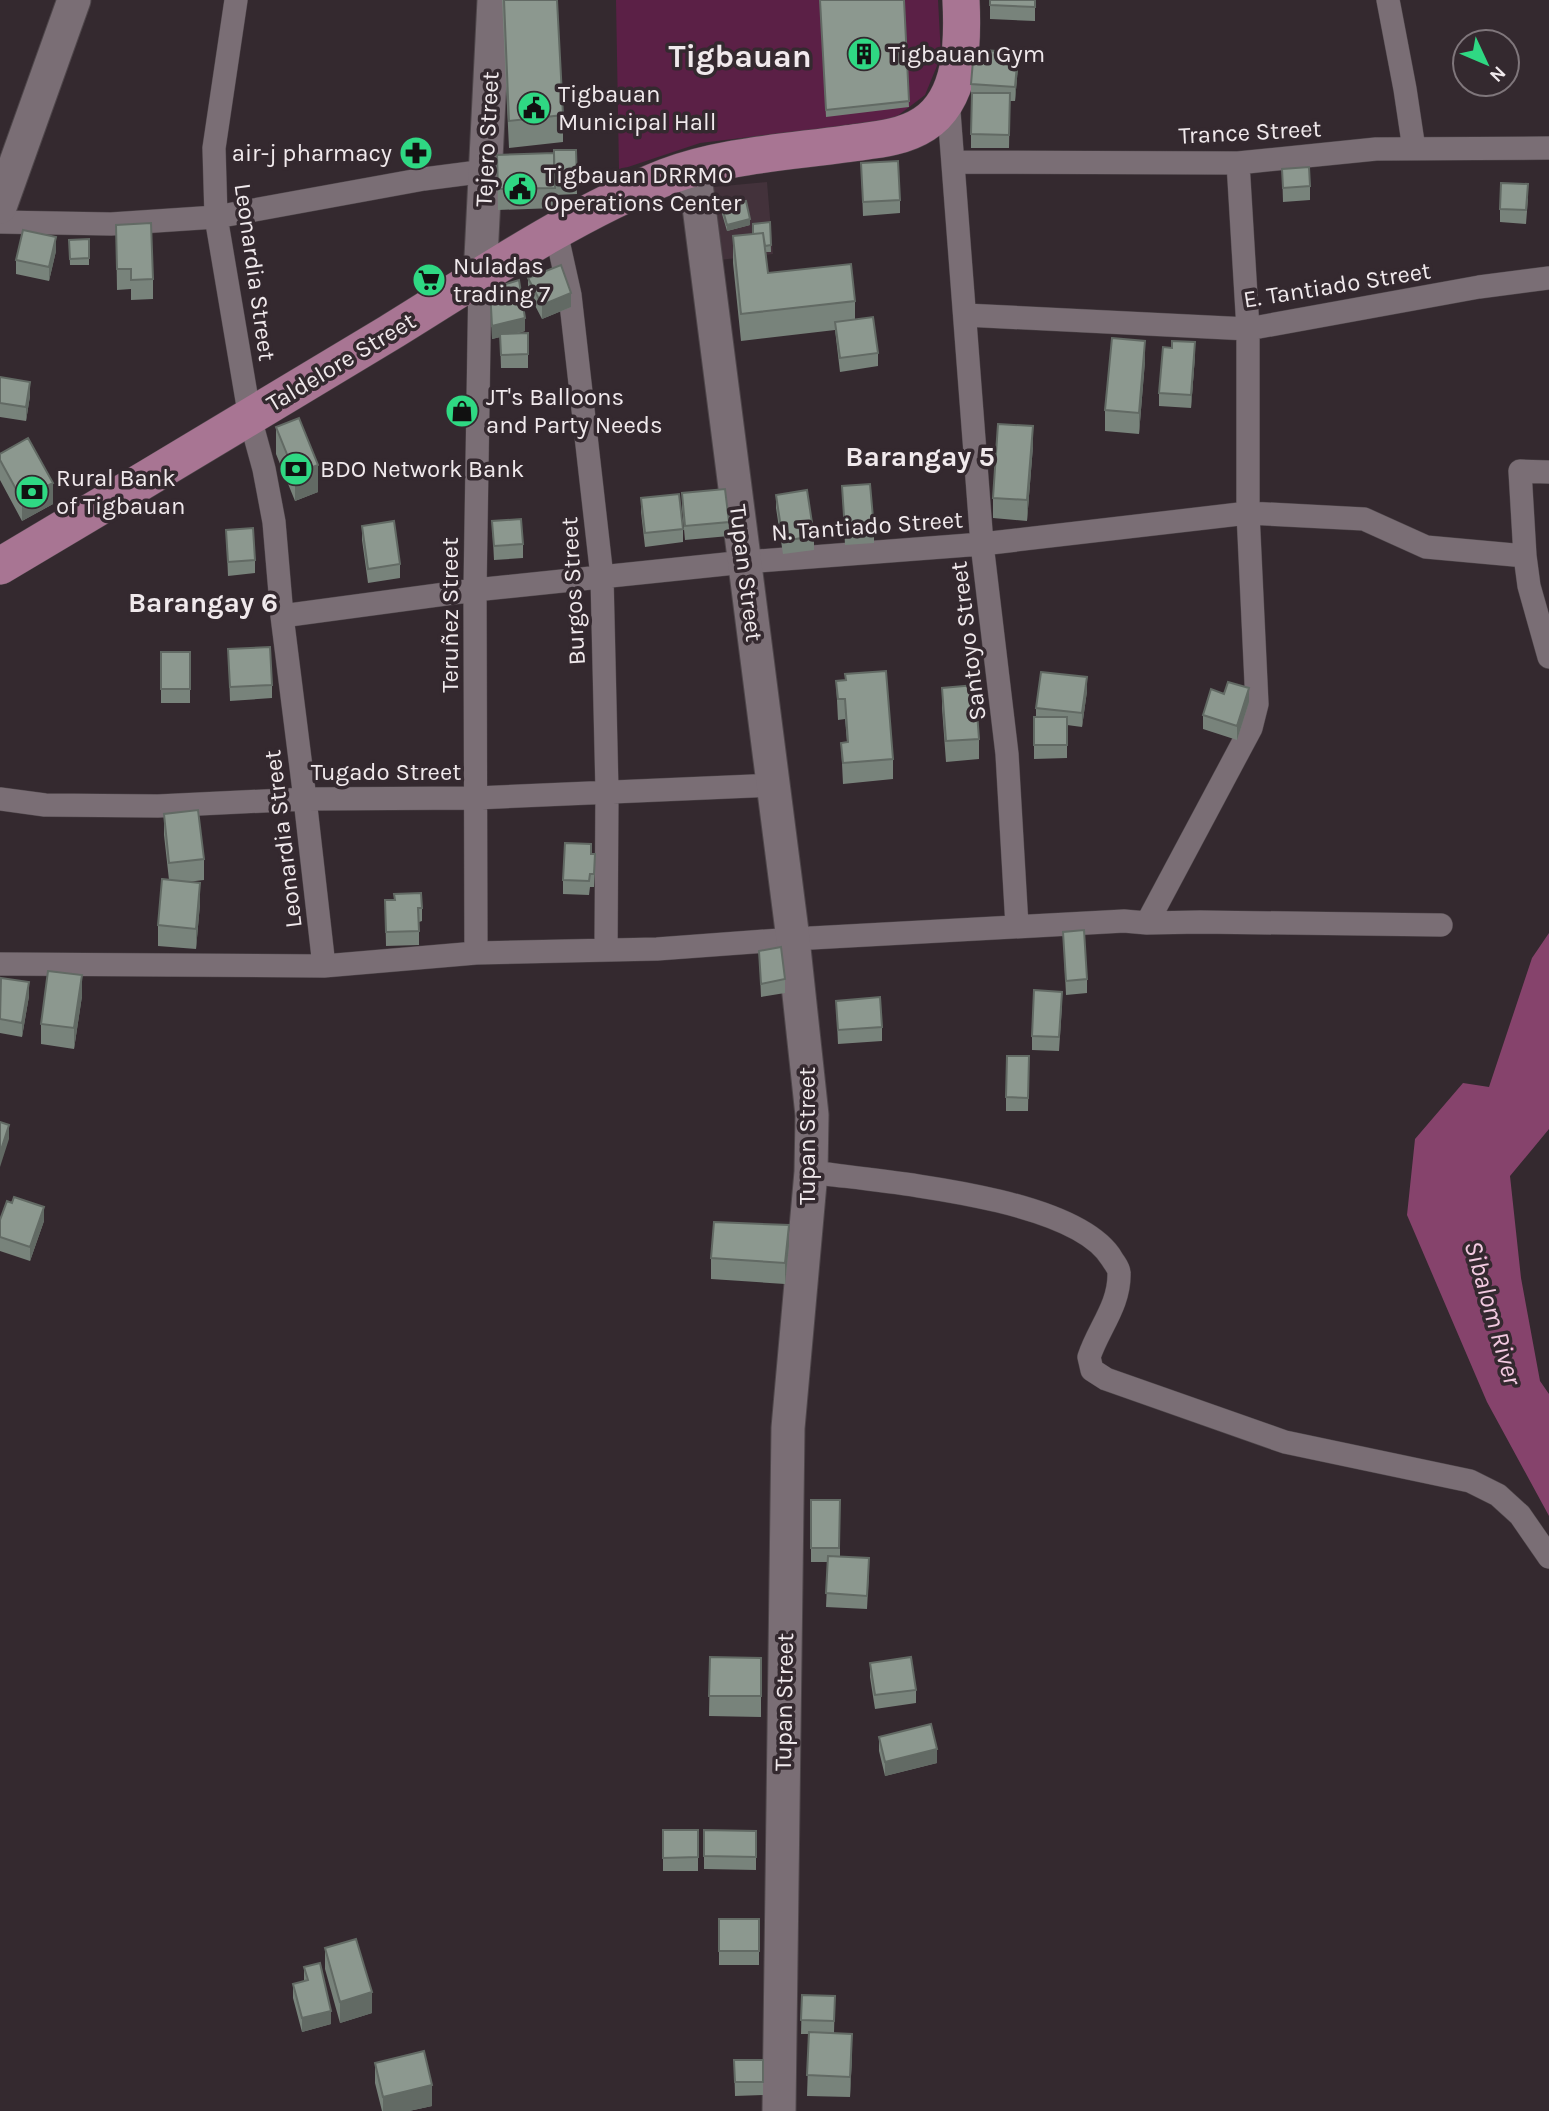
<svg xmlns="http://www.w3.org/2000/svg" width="1549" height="2111" font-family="Karla,sans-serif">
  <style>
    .built { fill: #43323b }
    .green { fill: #5b2046 }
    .water { fill: #86436c }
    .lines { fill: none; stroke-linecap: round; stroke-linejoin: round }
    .street-casing { stroke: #4e464a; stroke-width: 24 }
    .secondary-casing { stroke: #4e464a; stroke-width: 35 }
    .primary-casing { stroke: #4e464a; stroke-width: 38 }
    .street { stroke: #7a6e75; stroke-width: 23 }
    .secondary { stroke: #7a6e75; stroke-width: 33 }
    .primary { stroke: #a87593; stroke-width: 37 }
    .wall { fill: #78837b }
    .shaded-wall { fill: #626a64 }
    .building { fill: #8c988f; stroke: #626a64; stroke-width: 2 }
    .labels { text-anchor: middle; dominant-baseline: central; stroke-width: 7; stroke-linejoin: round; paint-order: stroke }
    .poi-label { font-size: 24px; fill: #f0e9ec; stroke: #34292f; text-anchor: start }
    .street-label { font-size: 24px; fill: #f0e9ec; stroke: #34292f }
    .water-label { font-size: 26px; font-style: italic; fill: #f3cae1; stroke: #34292f }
    .quarter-label { font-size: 28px; font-weight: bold; fill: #f0e9ec; stroke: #34292f }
    .district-label { font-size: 32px; font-weight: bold; fill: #f0e9ec; stroke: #34292f }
  </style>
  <rect width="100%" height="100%" fill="#34292f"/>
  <path class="built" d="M767,182L773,254L719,260L713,187Z"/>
  <path class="green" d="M616,0H938L941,56L925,95L892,120L700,143L619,170Z"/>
  <path class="water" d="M1549,933V1129L1510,1176L1521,1278L1540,1381L1549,1394V1516L1487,1402L1407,1215L1415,1139L1463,1083L1489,1087L1532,958Z"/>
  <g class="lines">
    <defs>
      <path id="street" d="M236,0L214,148L216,217L250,418L264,469L274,522L282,616L305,799L324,966
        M1388,0L1405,89L1414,149
        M948,99L982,544L1007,754L1017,926
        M953,162L1238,163L1376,149L1549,148
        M0,222L111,224L216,217L424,179L486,171
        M556,232L570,295L602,577L607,791L606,950
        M965,315L1248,329L1479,287L1549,278
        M1549,472L1520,471L1525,556L1529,586L1549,657
        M282,616L475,590L745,562L982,544L1248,513L1364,519L1426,547L1525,556
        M0,799L45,805L158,806L305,799L476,798L773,785
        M1147,923L1251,728L1257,704L1248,513V329L1238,163
        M476,953L475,590L480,277
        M0,964L324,966L476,953L657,949L793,939L1124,921L1147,923L1200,922L1441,925
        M811,1172C882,1182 1075,1196 1112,1259C1115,1264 1119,1268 1119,1273C1120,1305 1098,1329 1089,1357L1092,1370L1106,1379L1285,1442L1470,1481L1498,1495L1520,1515L1549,1557"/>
      <path id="secondary" d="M694,168L793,939L812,1115L811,1172L788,1428L779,2111
        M0,207L74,0
        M480,277L494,0"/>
      <path id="primary" d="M0,566C130,489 260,411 389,333C477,279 570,215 666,177C720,156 788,152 845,144C872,140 901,139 924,124C963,99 963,41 961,0"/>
    </defs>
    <use href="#street" class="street-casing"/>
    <use href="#secondary" class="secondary-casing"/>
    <use href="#primary" class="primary-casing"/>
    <use href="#street" class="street"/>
    <use href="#secondary" class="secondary"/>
    <use href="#primary" class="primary"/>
  </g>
  <path class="wall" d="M502,0H557L563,115V142L509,148Z
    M820,0H904L909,107L826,117Z
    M990,0H1035V21L990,19Z
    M1018,67L1015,101H1010L1009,148H971V84Z
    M576,150L577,194L555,195V208L498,210L497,155L554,153Z
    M861,163L900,200V213L863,216Z
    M1282,169L1310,186V200L1283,202Z
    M1528,198L1526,224L1500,222V209Z
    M722,207L750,225L727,231L722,214Z
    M770,222L771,252H766L768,273L855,301V319L878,353V366L840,372L835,330L741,341L733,263V236L753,234Z
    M116,225L153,279V299L131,300V289L117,290Z
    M89,239V265H70L69,240Z
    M56,251L49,281L16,274V260Z
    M528,278L571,307L542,319L528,292Z
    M490,289L525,331L516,334L528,333V368H501L500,337L492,339Z
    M1172,348L1195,356L1191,408L1159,406V393Z
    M1145,361L1139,434L1105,431V410Z
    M0,377L30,396L26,421L0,417Z
    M276,427L318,492L295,501L276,454Z
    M1033,446L1027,521L993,518V498Z
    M0,454L53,504L22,521L0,480Z
    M842,486L874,529V543L845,545Z
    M682,493L729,522V536L685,540L682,507Z
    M776,495L814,536V550L783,554L776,508Z
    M641,498L683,529V542L645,547L641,512Z
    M492,521L523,544V558L494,560Z
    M362,526L400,564V578L368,583L362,540Z
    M226,530L255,560V573L228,576Z
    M228,649L272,685V698L230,701Z
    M161,652H190V703H161Z
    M845,674L893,759V779L843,784L841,743L847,742L845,719L838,720L836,681L845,680Z
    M942,688L979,739V759L946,762L942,708Z
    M1087,691L1082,727L1067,725V758L1034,759V717H1036V708Z
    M1224,694L1249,702L1237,740L1203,729V715Z
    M164,814L204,859V880L187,882L200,904L196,949L158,946V925L169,880L164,835Z
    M591,854L595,868L594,887H590L589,895L563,894V880Z
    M385,900L422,908V921L419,922V945L386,946Z
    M1063,932L1087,979V993L1066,995Z
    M759,951L785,979V993L761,997Z
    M0,983L29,996L22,1037L0,1033Z
    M82,996L74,1049L41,1044V1024Z
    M836,1001L882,1027V1041L838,1044Z
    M1062,1005L1059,1051L1032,1050V1036Z
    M1029,1056L1028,1111H1006V1097Z
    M0,1220L44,1221L30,1261L0,1251Z
    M789,1246L785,1284L711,1279V1258Z
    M811,1500H840V1557L869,1572L867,1609L826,1607L828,1562H811Z
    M710,1657L761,1658V1717L709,1716Z
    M870,1663L916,1690V1703L875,1709L870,1677Z
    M879,1737L937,1763L885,1776L879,1751Z
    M663,1830H698V1871H663Z
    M704,1830L756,1831V1870L704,1869Z
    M719,1919H759V1965H719Z
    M325,1948L372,2013L340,2023L325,1969Z
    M304,1967L331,2024L302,2032L293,1998V1984L304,1981Z
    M802,1995L835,1996L834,2033L852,2055L850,2097L807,2096L809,2034H801Z
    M734,2060H763V2095L735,2096Z
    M375,2063L432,2106L409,2111H382L375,2083Z"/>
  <path class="shaded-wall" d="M1018,53V67L1015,101V87Z
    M750,219V225L727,231V225Z
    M56,237V251L49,281V267Z
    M571,293V307L542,319V305Z
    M525,318V331L492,339V326Z
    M1145,341V361L1139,434V413Z
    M1195,342V356L1191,408V395Z
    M30,382V396L26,421V407Z
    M1033,426V446L1027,521V500Z
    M318,465V492L295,501V474Z
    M53,483V504L22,521V500Z
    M1087,677V691L1082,727V713Z
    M1249,688V702L1237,740V726Z
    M200,883V904L196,949V929Z
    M82,975V996L74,1049V1028Z
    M29,982V996L22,1037V1023Z
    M9,1125V1139L0,1167V1153Z
    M44,1207V1221L30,1261V1247Z
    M789,1225V1246L785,1284V1263Z
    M937,1749V1763L885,1776V1762Z
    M372,1992V2013L340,2023V2002Z
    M331,2011V2024L302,2032V2018Z
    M852,2034V2055L850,2097V2077Z
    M432,2085V2106L409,2111H383V2097Z"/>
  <path class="building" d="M504,0H557L563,115L509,121Z
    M820,0H904L909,101L826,110Z
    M990,0H1035V7L990,5Z
    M974,49L1018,53L1015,87L971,84Z
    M972,93H1010L1009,135L971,134Z
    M554,150H576L577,181H554Z
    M554,153L555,188L498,189L497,155Z
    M898,161L900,200L863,202L861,163Z
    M1309,167L1310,186L1283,188L1282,169Z
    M1501,183L1528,184L1526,210L1500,209Z
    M746,201L750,219L727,225L722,207Z
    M770,222L771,245L765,246L763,233L753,234V224Z
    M151,223L153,279L131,280V269H117L116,225Z
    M23,230L56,237L49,267L16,260Z
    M763,233L768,273L851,264L855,301L741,314L733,236Z
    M89,239V258L70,259L69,240Z
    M561,265L571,293L542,305L528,278Z
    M519,280L525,318L492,326L490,289Z
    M873,317L878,353L840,358L835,322Z
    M528,333V354L501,355L500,334Z
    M1112,338L1145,341L1139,413L1105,410Z
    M1172,341L1195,342L1191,395L1159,393L1163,347L1172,348Z
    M0,377L30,382L26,407L0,403Z
    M299,418L318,465L295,474L276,427Z
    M998,424L1033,426L1027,500L993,498Z
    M28,438L53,483L22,500L0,460V454Z
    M870,484L874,529L845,531L842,486Z
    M725,489L729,522L685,526L682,493Z
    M807,490L814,536L783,541L776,495Z
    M679,494L683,529L645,533L641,498Z
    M521,519L523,544L494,546L492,521Z
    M394,521L400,564L368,569L362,526Z
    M253,528L255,560L228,562L226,530Z
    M270,647L272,685L230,687L228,649Z
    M161,652H190V689H161Z
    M886,671L893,759L843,763L841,743L848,742L845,699H838L836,681L846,680L845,674Z
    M1041,672L1087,677L1082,713L1036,708Z
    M1228,682L1249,688L1237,726L1203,715L1211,689L1224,694Z
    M975,685L979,739L946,741L942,688Z
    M1034,717H1067V745H1034Z
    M198,810L204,859L169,863L164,814Z
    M565,843L591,844V854H595L594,874H590L589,881L563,880Z
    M162,879L200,883L196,929L158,925Z
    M421,893L422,908H418L419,931L386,932L385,900H395L394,894Z
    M1084,930L1087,979L1066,981L1063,932Z
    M781,947L785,979L761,984L759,951Z
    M48,971L82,975L74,1028L41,1024Z
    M1,978L29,982L22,1023L0,1019Z
    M1034,990L1062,992L1059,1037L1032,1036Z
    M880,997L882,1027L838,1030L836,1001Z
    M1007,1056H1029L1028,1098L1006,1097Z
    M0,1122L9,1125L0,1153Z
    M14,1197L44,1207L30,1247L0,1237V1220L7,1201L12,1203Z
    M714,1222L789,1225L785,1263L711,1258Z
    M811,1500H840L839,1548H811Z
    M828,1556L869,1558L867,1596L826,1593Z
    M710,1657L761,1658V1696H709Z
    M911,1657L916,1690L875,1695L870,1663Z
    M931,1724L937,1749L885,1762L879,1737Z
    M663,1830H698V1857L663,1858Z
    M704,1830L756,1831V1857L704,1856Z
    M719,1919H759V1951H719Z
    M356,1939L372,1992L340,2002L325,1948Z
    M320,1963L331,2011L302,2018L293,1984L308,1980L304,1967Z
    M802,1995L835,1996L834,2021L801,2020Z
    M809,2032L852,2034L850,2077L807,2075Z
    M424,2051L432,2085L383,2097L375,2063Z
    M734,2060H763V2082H735Z"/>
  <defs>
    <symbol id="building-disc" viewBox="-11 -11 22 22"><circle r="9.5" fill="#2fd883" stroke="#34292f"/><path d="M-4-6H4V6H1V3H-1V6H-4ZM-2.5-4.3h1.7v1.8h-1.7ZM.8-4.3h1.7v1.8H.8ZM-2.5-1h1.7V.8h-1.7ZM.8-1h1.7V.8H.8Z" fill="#111"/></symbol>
    <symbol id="civic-disc" viewBox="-11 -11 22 22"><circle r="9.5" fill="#2fd883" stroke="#34292f"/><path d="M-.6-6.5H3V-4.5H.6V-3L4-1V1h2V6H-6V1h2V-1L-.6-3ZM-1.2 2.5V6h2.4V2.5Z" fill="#111"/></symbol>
    <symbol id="pharmacy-disc" viewBox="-11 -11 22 22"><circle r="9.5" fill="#2fd883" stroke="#34292f"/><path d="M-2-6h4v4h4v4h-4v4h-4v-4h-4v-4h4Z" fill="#111"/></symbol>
    <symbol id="supermarket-disc" viewBox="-11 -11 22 22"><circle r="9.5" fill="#2fd883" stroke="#34292f"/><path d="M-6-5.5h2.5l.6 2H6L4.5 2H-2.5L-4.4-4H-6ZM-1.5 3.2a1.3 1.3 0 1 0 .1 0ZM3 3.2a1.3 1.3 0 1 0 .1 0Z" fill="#111"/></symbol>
    <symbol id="shop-disc" viewBox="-11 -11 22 22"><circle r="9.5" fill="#2fd883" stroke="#34292f"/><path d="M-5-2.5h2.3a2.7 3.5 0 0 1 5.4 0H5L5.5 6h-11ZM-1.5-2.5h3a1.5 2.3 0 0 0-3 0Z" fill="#111"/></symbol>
    <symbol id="bank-disc" viewBox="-11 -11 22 22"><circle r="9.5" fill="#2fd883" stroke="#34292f"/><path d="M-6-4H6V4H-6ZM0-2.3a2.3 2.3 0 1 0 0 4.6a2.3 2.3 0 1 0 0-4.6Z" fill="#111"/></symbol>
  </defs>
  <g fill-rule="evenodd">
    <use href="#building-disc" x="845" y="35" width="38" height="38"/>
    <use href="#civic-disc" x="515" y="89" width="38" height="38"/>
    <use href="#pharmacy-disc" x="397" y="134" width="38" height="38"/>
    <use href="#civic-disc" x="501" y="170" width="38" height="38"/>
    <use href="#supermarket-disc" x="410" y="261" width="38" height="38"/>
    <use href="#shop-disc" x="443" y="392" width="38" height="38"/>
    <use href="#bank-disc" x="277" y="450" width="38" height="38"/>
    <use href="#bank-disc" x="13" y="473" width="38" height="38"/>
  </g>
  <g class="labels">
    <g class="poi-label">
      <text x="888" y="54">Tigbauan Gym</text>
      <text x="558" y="94">Tigbauan<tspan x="558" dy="28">Municipal Hall</tspan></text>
      <text x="392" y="153" text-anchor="end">air-j pharmacy</text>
      <text x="544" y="175">Tigbauan DRRMO<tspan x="544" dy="28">Operations Center</tspan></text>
      <text x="453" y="266">Nuladas<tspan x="453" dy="28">trading 7</tspan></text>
      <text x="486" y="397">JT's Balloons<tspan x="486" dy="28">and Party Needs</tspan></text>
      <text x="320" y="469">BDO Network Bank</text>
      <text x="56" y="478">Rural Bank<tspan x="56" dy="28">of Tigbauan</tspan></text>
    </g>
    <g class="street-label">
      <text transform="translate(1250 132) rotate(-3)">Trance Street</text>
      <text transform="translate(487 139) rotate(-87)">Tejero Street</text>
      <text transform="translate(255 272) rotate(82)">Leonardia Street</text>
      <text transform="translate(1337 285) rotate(-9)">E. Tantiado Street</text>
      <text transform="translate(341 362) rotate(-31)">Taldelore Street</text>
      <text transform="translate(867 526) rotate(-4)">N. Tantiado Street</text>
      <text transform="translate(746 573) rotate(83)">Tupan Street</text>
      <text transform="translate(573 591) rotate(-93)">Burgos Street</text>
      <text transform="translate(450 615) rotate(-90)">Teruñez Street</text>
      <text transform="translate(968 641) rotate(-97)">Santoyo Street</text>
      <text x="386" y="772">Tugado Street</text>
      <text transform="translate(283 839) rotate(-97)">Leonardia Street</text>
      <text transform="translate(807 1136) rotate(-90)">Tupan Street</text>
      <text transform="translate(784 1702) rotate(-89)">Tupan Street</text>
    </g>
    <g class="water-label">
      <text transform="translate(1493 1313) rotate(74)">Sibalom River</text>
    </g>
    <g class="quarter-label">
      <text x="920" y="456">Barangay 5</text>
      <text x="203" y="602">Barangay 6</text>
    </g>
    <g class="district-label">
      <text x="740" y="56">Tigbauan</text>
    </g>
  </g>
  <g transform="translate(1486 63) rotate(134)"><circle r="33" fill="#34292f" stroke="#7f767b" stroke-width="2"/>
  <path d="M0-5L12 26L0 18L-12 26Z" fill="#2fd883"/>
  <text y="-10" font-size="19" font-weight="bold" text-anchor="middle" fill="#f0e9ec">N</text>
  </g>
</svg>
